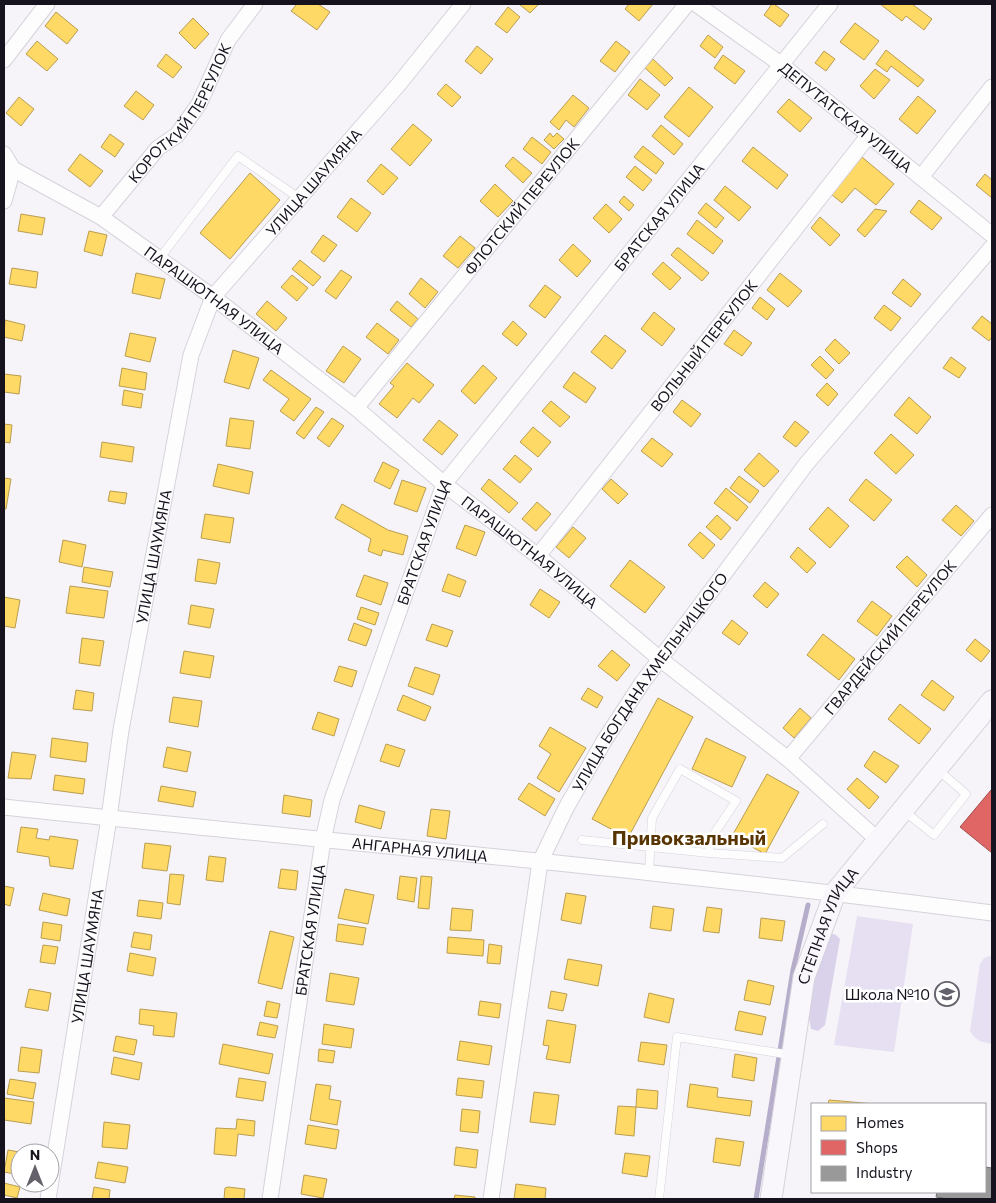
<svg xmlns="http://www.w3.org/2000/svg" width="996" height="1203" font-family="Commissioner,sans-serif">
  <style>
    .green { fill: #e6e0f2 }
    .forest { fill: #dad1eb }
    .homes { fill: #ffd966; stroke: #b99d50 }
    .shops { fill: #e06666; stroke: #a34d50 }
    .industry { fill: #999; stroke: #727074 }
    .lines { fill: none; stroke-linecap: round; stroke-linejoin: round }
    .stream { stroke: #b6adca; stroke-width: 5 }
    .lane-casing { stroke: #d5d2db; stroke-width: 9 }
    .street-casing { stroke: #d5d2db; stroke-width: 17 }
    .secondary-casing { stroke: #d5d2db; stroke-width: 23 }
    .lane { stroke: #fefdfe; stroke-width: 8 }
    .street { stroke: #fefdfe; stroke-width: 15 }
    .secondary { stroke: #f9f7fb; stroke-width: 21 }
    .labels { text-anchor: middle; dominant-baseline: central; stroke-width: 5; stroke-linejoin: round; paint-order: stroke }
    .street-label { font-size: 15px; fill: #16121e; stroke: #fff }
    .poi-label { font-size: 15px; fill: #16121e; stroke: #fff; text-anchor: end }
    .district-label { font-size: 20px; font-weight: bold; fill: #583400; stroke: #fff }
  </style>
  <rect width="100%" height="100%" fill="#f6f4f9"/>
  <path class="green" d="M857,916L913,924L894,1052L834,1045Z
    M990,956H992V1044C981,1042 976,1041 970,1031L980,964L984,958Z"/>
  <path class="forest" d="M831,933L836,935L840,939L825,1025L818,1031L811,1029L808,1012L823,943Z"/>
  <path class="homes" d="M297,4H318L330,12L317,30L291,11Z
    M519,4H539L530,13Z
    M629,4H653L639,21L625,9Z
    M772,4H774L789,15L780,27L764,15Z
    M880,4H912L932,19L924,30L906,16L902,21Z
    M508,7L520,17L507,33L495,24Z
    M56,12L78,30L67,44L45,26Z
    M193,18L209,34L195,49L179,33Z
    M855,23L879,41L864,60L840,42Z
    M708,35L723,47L715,58L700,46Z
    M37,41L58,59L47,71L26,54Z
    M616,41L630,52L615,72L600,61Z
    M477,46L493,59L481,74L465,61Z
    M886,50L924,80L918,87L891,66L887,72L876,64Z
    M824,51L835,59L826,71L815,63Z
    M166,54L182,67L173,78L157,66Z
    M723,55L745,71L735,84L714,68Z
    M653,59L673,78L665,86L645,68Z
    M875,69L890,80L874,99L860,86Z
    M640,79L660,95L647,110L628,95Z
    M446,84L461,97L452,107L437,94Z
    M689,87L713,107L689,137L664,117Z
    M136,91L154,105L143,120L124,106Z
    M573,95L589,108L574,127L566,120L559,130L550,122Z
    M918,96L936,111L917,134L899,119Z
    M19,97L34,109L21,126L6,113Z
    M789,99L812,118L800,132L777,112Z
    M413,124L432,140L410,166L391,149Z
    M661,125L683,144L674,155L652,136Z
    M550,133L553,137L557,133L564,139L554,149L544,140Z
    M110,134L124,144L115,157L101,147Z
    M532,137L551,152L542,164L523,149Z
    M643,146L664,163L656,174L634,157Z
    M753,147L788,175L777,189L742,161Z
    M80,154L103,171L90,187L68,170Z
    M513,157L532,173L523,183L505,166Z
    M862,157L894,184L876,205L855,188L842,203L831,194Z
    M381,164L398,178L383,195L367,181Z
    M635,166L652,180L643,191L626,177Z
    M250,173L280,200L230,259L200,233Z
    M985,174L992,180V198L976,185Z
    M495,184L513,201L498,217L480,201Z
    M725,186L751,207L739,221L714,200Z
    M624,196L634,205L629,211L619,202Z
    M351,198L371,213L357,232L337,217Z
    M919,200L942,218L932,230L910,212Z
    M706,203L724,218L716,228L698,213Z
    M606,204L622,219L609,233L593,218Z
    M875,209L887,211L865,237L857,230Z
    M21,214L45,218L42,235L18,231Z
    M820,217L840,235L830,246L811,228Z
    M697,220L723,241L713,254L687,234Z
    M89,231L107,235L102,256L84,251Z
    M323,235L337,245L324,262L311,252Z
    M460,236L475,248L458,268L443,256Z
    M573,244L591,261L577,277L559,260Z
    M677,248H679L709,273L702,281L671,255Z
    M300,260L321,277L313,286L292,269Z
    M663,262L681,278L670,290L652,274Z
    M12,268L38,272L36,288L9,284Z
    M341,270L352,277L336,299L325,291Z
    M136,273L165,279L160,299L132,293Z
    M780,273L802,291L788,307L767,290Z
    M292,275L308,288L297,301L281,287Z
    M421,278L438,292L425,308L409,294Z
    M903,279L921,294L911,307L892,293Z
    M545,285L561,297L545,318L529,306Z
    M760,297L775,309L767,320L752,308Z
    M267,301L287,318L276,331L256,314Z
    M397,301L418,319L411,327L390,310Z
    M884,305L901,318L891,331L874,318Z
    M654,312L675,329L662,346L641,329Z
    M982,316L992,324V337L989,341L972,328Z
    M5,320L25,325L22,341L4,337Z
    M513,321L527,334L517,346L502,334Z
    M377,323L399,340L388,354L366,337Z
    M734,330L752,343L742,356L724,344Z
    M130,333L156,338L150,362L125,356Z
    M605,335L626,351L612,369L591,352Z
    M835,339L850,353L839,364L825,350Z
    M343,346L361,359L344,383L326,371Z
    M233,350L259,358L249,389L224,382Z
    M820,356L834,370L826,379L811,365Z
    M951,357L966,368L959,378L943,368Z
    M407,363L434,385L419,403L413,398L397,418L379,404L394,386L390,383Z
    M483,365L497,378L475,404L461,391Z
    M122,368L147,373L145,390L119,386Z
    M271,370L311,399L294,421L280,411L289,399L263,380Z
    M574,372L596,388L586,403L563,387Z
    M4,374L21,376L19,394L4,392Z
    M827,383L838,394L828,406L816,395Z
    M124,390L143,394L141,408L122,405Z
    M909,397L931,417L917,434L894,415Z
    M682,400L701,414L691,427L673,412Z
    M551,401L570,417L560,427L542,411Z
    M316,407L324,412L304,439L296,433Z
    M230,418L254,421L250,449L226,446Z
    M332,418L344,426L329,447L317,438Z
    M439,420L458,435L442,455L423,440Z
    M795,421L809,432L796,447L783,437Z
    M4,424L12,425L10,443L4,442Z
    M533,427L551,442L538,457L520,442Z
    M891,434L914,455L896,474L874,453Z
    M652,438L673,454L662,467L641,451Z
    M102,442L134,447L132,462L100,457Z
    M759,453L779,471L764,487L744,470Z
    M515,455L532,469L520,483L503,469Z
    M383,462L399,470L390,489L374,481Z
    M218,464L253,472L249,494L213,486Z
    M739,476L759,491L750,503L730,488Z
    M4,478L11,479L6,509H4Z
    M489,479L518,503L509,513L481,489Z
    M611,479L628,494L618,504L602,489Z
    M866,479L892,500L874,521L849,500Z
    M402,480L426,488L417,512L394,504Z
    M726,488L748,507L737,521L714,503Z
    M110,491L127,493L125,504L108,501Z
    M537,502L551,514L536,531L522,519Z
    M342,504L388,530L408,536L403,555L383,550L381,556L368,551L371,539L335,518Z
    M956,505L974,521L961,536L942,520Z
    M828,507L849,526L830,548L809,529Z
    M205,514L234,518L230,543L201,538Z
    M717,515L731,528L721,540L706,527Z
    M465,525L485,532L476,556L456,548Z
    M573,527L586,538L569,558L556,547Z
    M700,532L715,545L703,559L688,545Z
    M63,540L86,545L82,567L59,562Z
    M798,547L816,563L807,573L790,557Z
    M907,556L927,575L917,587L896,567Z
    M198,559L220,563L216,584L195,581Z
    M630,560L665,587L645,613L610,586Z
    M84,567L113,572L110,587L82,582Z
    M448,574L466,581L460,597L442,591Z
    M364,575L388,583L381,605L356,596Z
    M765,582L779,594L767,608L753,596Z
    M70,586L108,591L104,618L66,613Z
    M540,589L560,602L549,618L530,605Z
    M4,597L20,600L15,628L4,626Z
    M872,601L892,616L877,636L857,621Z
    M191,605L214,609L210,628L188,624Z
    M361,607L379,613L375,625L357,619Z
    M732,620L748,633L739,645L722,633Z
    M354,623L372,630L366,646L348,640Z
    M432,624L453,631L447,647L426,640Z
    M823,634L855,659L839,680L807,655Z
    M82,638L104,641L100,666L79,663Z
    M975,639L990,651L981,662L966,650Z
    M612,650L630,665L617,681L598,666Z
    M184,651L214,656L210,678L180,673Z
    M339,666L357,671L352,687L334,681Z
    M415,667L440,675L433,695L408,686Z
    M932,680L954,697L944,711L921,695Z
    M588,688L603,697L597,708L581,699Z
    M76,690L94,693L92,711L73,709Z
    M403,695L431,707L425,721L397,710Z
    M173,697L202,701L198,727L169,722Z
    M658,698L693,717L628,838L592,819Z
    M900,704L931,729L919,744L888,719Z
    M800,708L811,718L794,738L783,728Z
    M318,712L339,719L334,736L312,729Z
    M550,727L586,748L559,792L537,778L551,754L539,746Z
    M52,738L88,743L86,762L50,757Z
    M706,738L746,757L732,787L692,769Z
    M386,744L405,750L399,767L380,761Z
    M167,747L191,752L187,772L163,767Z
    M874,751L899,766L886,783L864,766Z
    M12,752L36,755L31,779L8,778Z
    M767,774L799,792L765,854L732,836Z
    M55,775L85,779L83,794L53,790Z
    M857,778L879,797L869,809L847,789Z
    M529,783L555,799L545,816L518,799Z
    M161,786L196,792L193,807L158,801Z
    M284,795L312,800L310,817L282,813Z
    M359,805L385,812L381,829L355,822Z
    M431,809L450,811L446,839L427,836Z
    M21,827L38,829L36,838L49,840L50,836L78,840L73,869L50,866L49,857L17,852Z
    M145,843L171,846L167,871L142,868Z
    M209,856L226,858L223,882L206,880Z
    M281,869L298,871L296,890L278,888Z
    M170,874L184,875L180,905L167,903Z
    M400,876L417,878L414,902L397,899Z
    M421,876L432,877L429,909L418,908Z
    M4,886L14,888L10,906L4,904Z
    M345,889L374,895L368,924L338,918Z
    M43,893L70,899L67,916L39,910Z
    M566,893L586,896L581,924L561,920Z
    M139,900L163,903L161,919L137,916Z
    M653,906L674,909L671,931L650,928Z
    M707,907L722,909L719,933L703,931Z
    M452,908L473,910L471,931L450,930Z
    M761,918L785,921L782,941L759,938Z
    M43,922L62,925L60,941L41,938Z
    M338,924L366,928L363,945L336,941Z
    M270,931L294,937L282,989L258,983Z
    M134,932L152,935L150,950L131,947Z
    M448,937L484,940L483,956L447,953Z
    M489,944L502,946L500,964L487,963Z
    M43,945L58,947L55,964L40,962Z
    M130,953L156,958L153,976L127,971Z
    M568,959L602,965L598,986L564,979Z
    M330,973L359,978L354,1005L326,1001Z
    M748,980L774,986L770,1005L744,1000Z
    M29,989L51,993L48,1011L25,1007Z
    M551,991L567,994L563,1011L548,1008Z
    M649,993L674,999L669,1023L644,1017Z
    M267,1001L280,1004L277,1018L264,1016Z
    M480,1001L501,1004L499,1018L478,1015Z
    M140,1009L177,1013L174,1037L153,1035L154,1026L139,1024Z
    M739,1011L766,1017L762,1035L735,1030Z
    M547,1020L576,1025L570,1063L546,1059L549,1046L543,1045Z
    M260,1022L278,1026L275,1038L257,1035Z
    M324,1024L354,1029L351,1048L322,1044Z
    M116,1036L137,1040L134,1055L113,1051Z
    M460,1041L492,1046L489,1065L457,1060Z
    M641,1042L667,1045L664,1065L638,1061Z
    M223,1044L273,1054L269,1074L219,1064Z
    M21,1047L42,1050L39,1073L18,1071Z
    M319,1049L335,1051L333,1063L318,1061Z
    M735,1054L757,1058L754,1081L732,1077Z
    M114,1057L142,1063L139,1080L111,1074Z
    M239,1078L266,1082L263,1101L236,1097Z
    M458,1078L484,1081L482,1098L456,1095Z
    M10,1079L36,1083L33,1099L7,1094Z
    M316,1084L331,1086L329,1099L341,1101L337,1125L310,1120Z
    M690,1084L718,1088L717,1097L752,1101L750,1116L687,1107Z
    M637,1089L658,1091L657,1109L636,1107Z
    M534,1092L559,1095L555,1125L530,1122Z
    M4,1098L34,1102L31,1124L4,1120Z
    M829,1100L875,1104H828Z
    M618,1106L636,1107L634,1136L615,1134Z
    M462,1109L480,1111L478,1133L460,1131Z
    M237,1119L255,1121L254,1136L238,1134L236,1156L214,1154L216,1128L236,1129Z
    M104,1122L130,1125L127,1149L102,1147Z
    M308,1125L339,1130L336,1149L305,1144Z
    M716,1138L744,1142L740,1166L713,1162Z
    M456,1147L478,1150L476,1168L454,1165Z
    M8,1150L25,1153H20V1175L4,1172Z
    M625,1153L650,1156L647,1177L622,1173Z
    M98,1162L128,1167L125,1183L95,1178Z
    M304,1175L327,1179L323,1198L301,1194Z
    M4,1183L20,1187L17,1198L4,1195Z
    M516,1184L546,1188L545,1199H514Z
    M94,1187L110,1190L109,1199H92Z
    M228,1187L245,1189L244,1199H224L225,1188Z
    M455,1195L475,1197V1199H454Z"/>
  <path class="shops" d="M991,790L992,791V853L960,827Z"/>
  <path class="industry" d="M985,1167L992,1168V1199H949L936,1197L937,1192H985Z"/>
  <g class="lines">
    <path class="stream" d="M756,1199L793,970L808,905"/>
    <defs>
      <path id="lane" d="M159,259L238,156L299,198
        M904,811L934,835L966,794L937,769
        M582,840L709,853
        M649,872L652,818L680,769L736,801L710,840L709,853L782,858L823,824
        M659,1199L677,1037L791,1055"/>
      <g id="street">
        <path id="s1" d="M696,4L782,65L992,235"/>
        <path d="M4,60L47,4"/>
        <path id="s2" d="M4,154L13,169L101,217L213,297L356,408L444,484L538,556L660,659L788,759L878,840"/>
        <path d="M921,177L992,87"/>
        <path d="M4,201L13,169"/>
        <path id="s3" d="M101,217L158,148L177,135L199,104L228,40L255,4"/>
        <path id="s4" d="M356,408L687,4"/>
        <path id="s5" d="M538,556L869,135"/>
        <path id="s6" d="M788,759L992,515"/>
        <path id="s7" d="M4,807C333,842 664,870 992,913"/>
        <path id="s8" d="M48,1199L109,818L121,730L191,355L213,297L399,84L463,4"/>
        <path id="s9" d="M270,1199L323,840L332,800L444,484L830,4"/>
        <path id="s10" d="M491,1199L540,862L566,808L604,741L642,683L807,463L992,247"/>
      </g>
      <g id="secondary">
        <path id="s11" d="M771,1199L804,977L835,893L992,701"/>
      </g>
    </defs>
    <use href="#lane" class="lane-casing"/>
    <use href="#street" class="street-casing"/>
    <use href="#secondary" class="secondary-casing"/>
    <use href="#lane" class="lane"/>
    <use href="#street" class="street"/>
    <use href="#secondary" class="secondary"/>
  </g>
  <defs>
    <symbol id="school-ring" viewBox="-11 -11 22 22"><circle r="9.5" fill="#fff" stroke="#64616b" stroke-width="1.5"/><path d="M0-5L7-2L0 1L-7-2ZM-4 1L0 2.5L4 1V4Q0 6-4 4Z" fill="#64616b"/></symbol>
  </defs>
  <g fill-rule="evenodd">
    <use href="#school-ring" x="933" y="980" width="28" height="28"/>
  </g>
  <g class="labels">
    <g class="street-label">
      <text stroke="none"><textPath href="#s3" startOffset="132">КОРОТКИЙ ПЕРЕУЛОК</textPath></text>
      <text stroke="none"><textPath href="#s1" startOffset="188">ДЕПУТАТСКАЯ УЛИЦА</textPath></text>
      <text stroke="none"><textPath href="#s8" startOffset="1071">УЛИЦА ШАУМЯНА</textPath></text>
      <text stroke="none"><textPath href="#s4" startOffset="261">ФЛОТСКИЙ ПЕРЕУЛОК</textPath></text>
      <text stroke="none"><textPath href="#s9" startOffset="1082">БРАТСКАЯ УЛИЦА</textPath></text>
      <text stroke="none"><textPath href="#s2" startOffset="258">ПАРАШЮТНАЯ УЛИЦА</textPath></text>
      <text stroke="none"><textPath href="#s5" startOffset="268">ВОЛЬНЫЙ ПЕРЕУЛОК</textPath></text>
      <text stroke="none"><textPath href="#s9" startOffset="678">БРАТСКАЯ УЛИЦА</textPath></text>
      <text stroke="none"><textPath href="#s2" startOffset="662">ПАРАШЮТНАЯ УЛИЦА</textPath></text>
      <text stroke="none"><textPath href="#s8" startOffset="651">УЛИЦА ШАУМЯНА</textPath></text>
      <text stroke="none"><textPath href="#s6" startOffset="159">ГВАРДЕЙСКИЙ ПЕРЕУЛОК</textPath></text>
      <text stroke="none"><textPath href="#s10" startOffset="552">УЛИЦА БОГДАНА ХМЕЛЬНИЦКОГО</textPath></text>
      <text stroke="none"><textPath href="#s7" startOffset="418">АНГАРНАЯ УЛИЦА</textPath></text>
      <text stroke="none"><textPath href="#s11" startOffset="281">СТЕПНАЯ УЛИЦА</textPath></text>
      <text stroke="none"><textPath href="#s9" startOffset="272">БРАТСКАЯ УЛИЦА</textPath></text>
      <text stroke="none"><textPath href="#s8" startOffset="246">УЛИЦА ШАУМЯНА</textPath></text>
    </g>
    <g class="poi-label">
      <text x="930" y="994">Школа №10</text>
    </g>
    <g class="district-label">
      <text x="689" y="837">Привокзальный</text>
    </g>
  </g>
  <rect width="996" height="1203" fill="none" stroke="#16121e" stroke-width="10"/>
  <rect x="811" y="1103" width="175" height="90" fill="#ffffff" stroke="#a2a0a5"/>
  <rect x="821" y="1116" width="25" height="15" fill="#ffd966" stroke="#a2a0a5"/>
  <text x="856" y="1128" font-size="15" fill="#16121e">Homes</text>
  <rect x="821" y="1140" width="25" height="15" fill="#e06666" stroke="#a2a0a5"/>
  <text x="856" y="1153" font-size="15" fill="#16121e">Shops</text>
  <rect x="821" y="1166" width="25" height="15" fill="#999999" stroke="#a2a0a5"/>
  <text x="856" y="1178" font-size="15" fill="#16121e">Industry</text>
  <g transform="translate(35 1168)"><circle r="24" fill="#ffffff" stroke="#a2a0a5"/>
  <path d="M0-4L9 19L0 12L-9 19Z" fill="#64616b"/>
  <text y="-8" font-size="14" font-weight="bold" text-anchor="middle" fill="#16121e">N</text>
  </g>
</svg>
